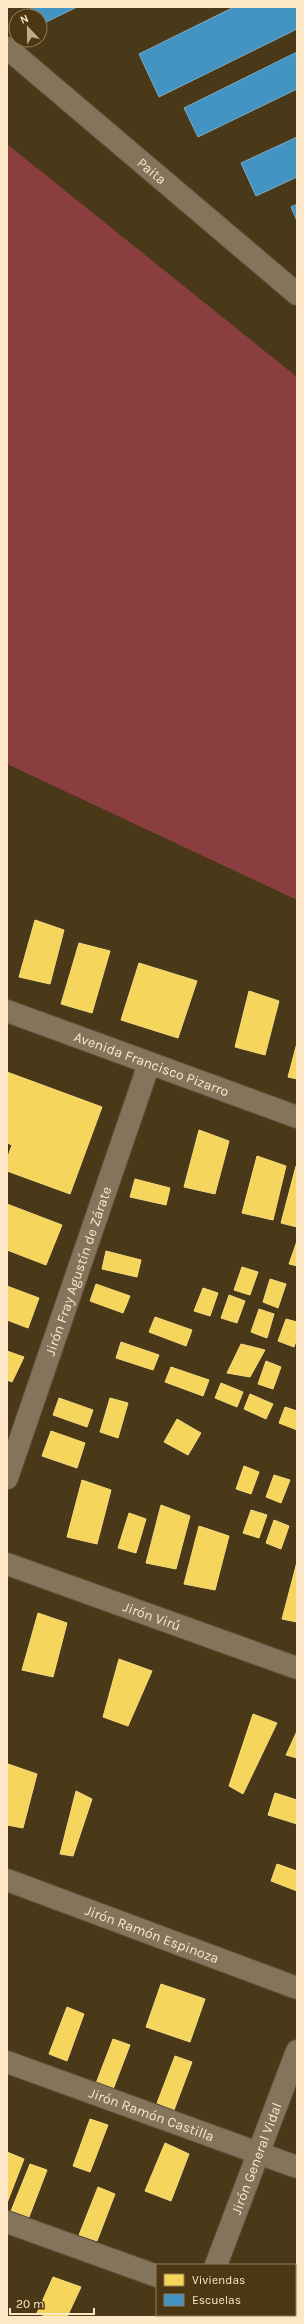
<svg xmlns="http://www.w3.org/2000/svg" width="304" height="2324" font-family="Karla,sans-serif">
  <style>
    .green { fill: #8b3e40 }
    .homes { fill: #f6d55c; stroke: #f8da7c }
    .schools { fill: #4393c3; stroke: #7bacc4 }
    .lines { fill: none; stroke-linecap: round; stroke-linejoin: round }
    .minor-casing { stroke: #605139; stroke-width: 24 }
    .secondary-casing { stroke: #605139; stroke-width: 24 }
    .minor { stroke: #84745b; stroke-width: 22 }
    .secondary { stroke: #84745b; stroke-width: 22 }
    .labels { text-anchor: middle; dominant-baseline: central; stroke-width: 4; stroke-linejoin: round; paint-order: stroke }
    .street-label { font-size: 14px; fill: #fee7c6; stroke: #4d3712 }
  </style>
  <rect width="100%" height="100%" fill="#493918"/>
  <path class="green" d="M7,144L297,377V900L7,764Z"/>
  <path class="homes" d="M35,920L64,930L50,984L19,977Z
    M79,943L110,951L92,1013L61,1004Z
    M139,963L197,981L178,1038L121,1020Z
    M249,991L279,1001L265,1055L235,1047Z
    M297,1043V1079L288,1077Z
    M7,1072L102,1107L70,1194L7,1171V1159L12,1145L7,1143Z
    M199,1130L229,1141L215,1194L184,1187Z
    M257,1156L286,1166L273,1220L242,1213Z
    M296,1166H297V1227L281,1223Z
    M135,1179L170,1188L166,1205L130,1197Z
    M7,1204L62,1225L46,1265L7,1250Z
    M297,1241V1266L289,1264Z
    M106,1251L141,1260L137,1277L102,1269Z
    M242,1267L258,1272L250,1295L234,1290Z
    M270,1279L286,1284L278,1308L263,1302Z
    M96,1284L130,1296L123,1313L90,1301Z
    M7,1286L39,1298L28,1328L7,1320Z
    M203,1288L218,1293L210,1316L194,1311Z
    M229,1295L245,1301L237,1323L221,1318Z
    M259,1309L274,1314L267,1338L251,1332Z
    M155,1317L192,1330L186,1346L149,1332Z
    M286,1319L297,1322V1338L294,1347L278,1341Z
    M121,1342L159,1355L153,1370L116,1358Z
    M241,1344L265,1350L250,1377L227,1373Z
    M7,1351L24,1357L12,1382L7,1380Z
    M266,1361L281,1367L273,1389L258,1384Z
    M171,1367L209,1380L203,1396L165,1382Z
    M221,1383L243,1392L237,1407L215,1398Z
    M250,1394L273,1404L266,1419L244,1409Z
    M59,1398L93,1410L87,1427L53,1415Z
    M110,1398L128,1403L118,1438L100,1432Z
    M285,1407L297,1411V1430L279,1423Z
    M177,1419L201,1433L188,1455L164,1442Z
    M51,1431L85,1443L77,1468L42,1456Z
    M244,1466L259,1472L251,1494L236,1489Z
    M274,1475L290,1480L281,1503L266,1497Z
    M82,1480L111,1490L97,1544L67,1537Z
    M161,1505L190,1516L176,1569L146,1563Z
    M251,1510L267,1515L259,1538L243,1533Z
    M129,1513L146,1519L136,1553L118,1548Z
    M274,1520L289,1526L281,1549L266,1543Z
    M199,1526L229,1536L215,1590L184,1584Z
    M297,1562V1622L282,1619Z
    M38,1613L67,1623L53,1677L22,1670Z
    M119,1659L152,1671L128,1726L103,1717Z
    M253,1714L277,1723L243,1794L229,1786Z
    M297,1731V1758L286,1755Z
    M8,1764L37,1774L23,1828L7,1825Z
    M76,1791L92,1799L73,1856L60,1854Z
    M275,1793L297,1800V1824L268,1815Z
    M277,1864L297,1871V1891L271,1881Z
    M161,1984L205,1999L190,2042L146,2027Z
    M67,2007L84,2014L67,2061L49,2054Z
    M113,2039L130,2045L112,2092L95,2086Z
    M175,2056L192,2062L174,2110L157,2103Z
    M90,2119L108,2125L90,2172L73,2166Z
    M165,2143L189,2154L171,2201L145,2191Z
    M7,2152L24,2159L7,2203Z
    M30,2164L47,2170L29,2217L11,2211Z
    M98,2187L115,2194L97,2241L79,2235Z
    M53,2277L81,2287L67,2317H48L37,2313Z"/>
  <path class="schools" d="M30,7H77L40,25V16H35Z
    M234,7H297V29L159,97L139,54Z
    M297,52V89L198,137L184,108Z
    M297,137V177L256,196L241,163Z
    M297,204V221L291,207Z"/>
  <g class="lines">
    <defs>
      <g id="minor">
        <path id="s1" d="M7,48L297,294"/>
        <path id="s2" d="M7,1478L149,1064"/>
        <path id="s3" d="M7,1880L297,1988"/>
        <path id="s4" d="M7,2062L297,2167"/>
        <path d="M7,2222L157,2276"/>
        <path id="s5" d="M216,2265L297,2051"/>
        <path d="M268,2315L274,2317"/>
        <path d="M196,2317L197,2315"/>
      </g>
      <g id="secondary">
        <path id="s6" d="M7,1011L297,1117"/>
        <path id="s7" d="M7,1564L297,1668"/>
      </g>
    </defs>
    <use href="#minor" class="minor-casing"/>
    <use href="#secondary" class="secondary-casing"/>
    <use href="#minor" class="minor"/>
    <use href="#secondary" class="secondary"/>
  </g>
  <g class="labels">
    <g class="street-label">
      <text stroke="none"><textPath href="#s1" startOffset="190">Paita</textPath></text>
      <text stroke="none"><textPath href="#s6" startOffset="154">Avenida Francisco Pizarro</textPath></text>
      <text stroke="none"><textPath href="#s2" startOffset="219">Jirón Fray Agustín de Zárate</textPath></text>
      <text stroke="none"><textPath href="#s7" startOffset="154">Jirón Virú</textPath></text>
      <text stroke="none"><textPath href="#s3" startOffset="155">Jirón Ramón Espinoza</textPath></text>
      <text stroke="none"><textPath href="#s4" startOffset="154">Jirón Ramón Castilla</textPath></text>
      <text stroke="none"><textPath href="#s5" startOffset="114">Jirón General Vidal</textPath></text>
    </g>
  </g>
  <rect width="304" height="2324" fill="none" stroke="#fee7c6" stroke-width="16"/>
  <rect x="156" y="2264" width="140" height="52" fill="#4d3712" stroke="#947d5a"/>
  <rect x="164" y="2274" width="20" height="12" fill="#f6d55c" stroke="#947d5a"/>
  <text x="192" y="2284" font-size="12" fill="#fee7c6">Viviendas</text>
  <rect x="164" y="2294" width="20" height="12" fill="#4393c3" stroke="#947d5a"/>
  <text x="192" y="2304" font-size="12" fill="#fee7c6">Escuelas</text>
  <g transform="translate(28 28) rotate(338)"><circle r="19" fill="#4d3712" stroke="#947d5a"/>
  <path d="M0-3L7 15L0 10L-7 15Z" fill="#bfaa89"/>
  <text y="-6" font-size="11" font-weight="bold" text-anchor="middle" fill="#fee7c6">N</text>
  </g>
  <path d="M10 2308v6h84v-6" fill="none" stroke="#fee7c6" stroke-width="2"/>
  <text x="16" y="2308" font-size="12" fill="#fee7c6" stroke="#4d3712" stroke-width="3" paint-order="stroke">20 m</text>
</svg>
